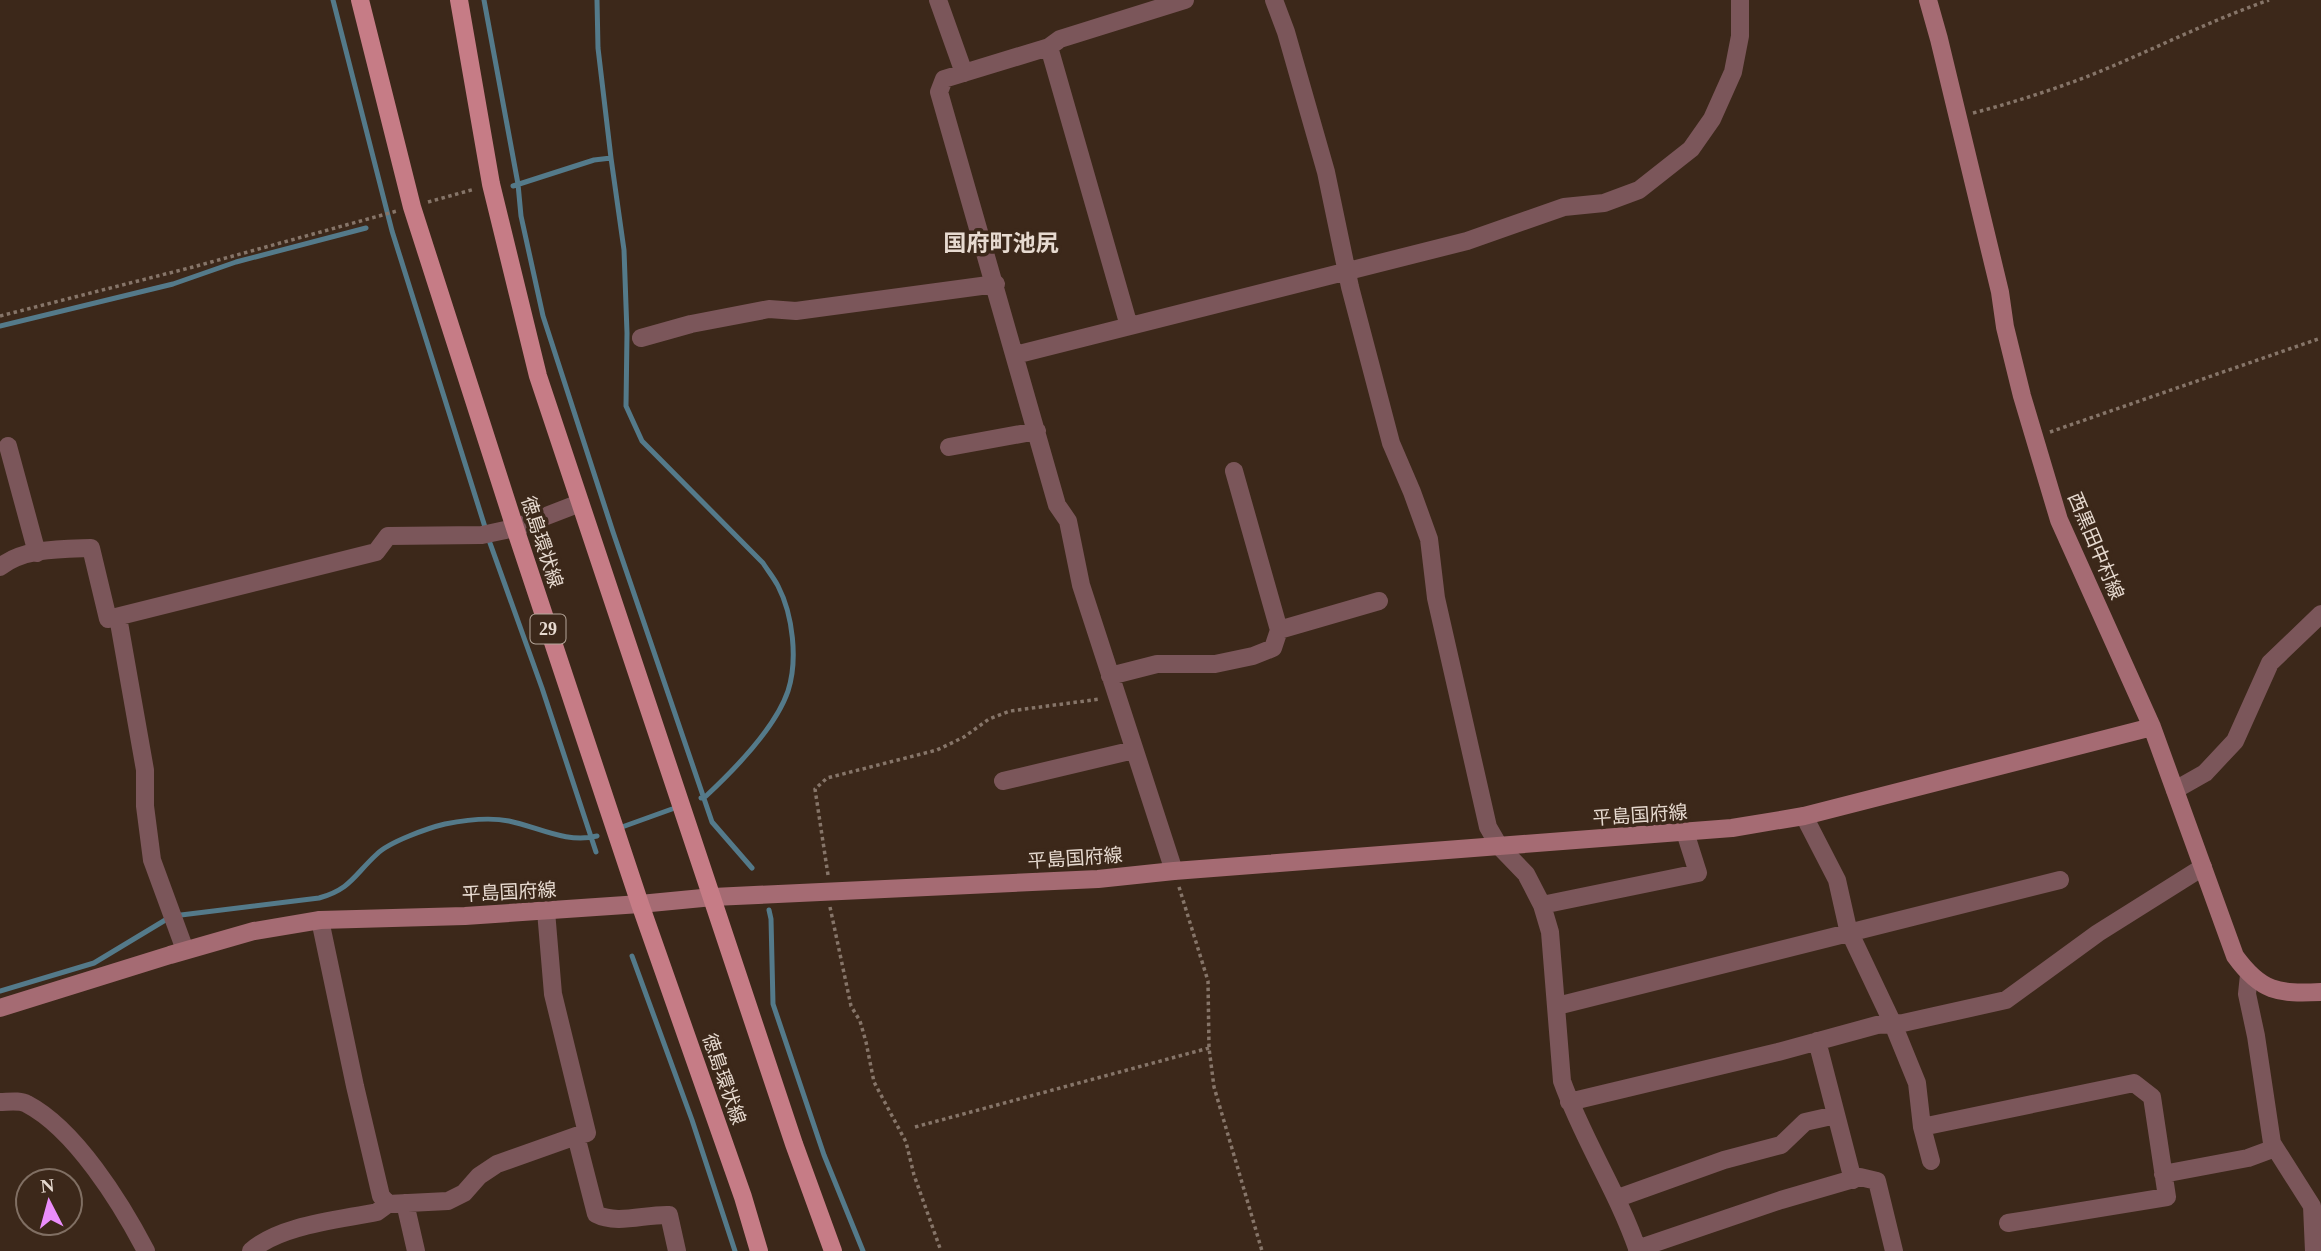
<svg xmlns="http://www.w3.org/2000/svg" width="2321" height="1251" font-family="'Times New Roman','Noto Sans JP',serif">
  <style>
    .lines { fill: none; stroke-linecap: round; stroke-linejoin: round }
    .stream { stroke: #547a8a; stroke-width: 5 }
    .path { stroke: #867569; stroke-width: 3.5; stroke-dasharray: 3.5 3.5; stroke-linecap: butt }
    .minor { stroke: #7b565a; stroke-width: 18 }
    .secondary { stroke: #a56b73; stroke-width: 18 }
    .primary { stroke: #c67c86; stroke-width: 18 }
    .labels { text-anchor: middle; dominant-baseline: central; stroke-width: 7; stroke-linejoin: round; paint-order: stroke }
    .shield { fill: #3c281a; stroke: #b4a599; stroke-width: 2 }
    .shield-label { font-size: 18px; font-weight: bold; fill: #e7dad0 }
    .street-label { font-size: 19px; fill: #e7dad0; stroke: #3c281a }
    .quarter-label { font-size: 23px; font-weight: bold; fill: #e7dad0; stroke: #3c281a }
  </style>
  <rect width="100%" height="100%" fill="#3c281a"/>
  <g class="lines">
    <path class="stream" d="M333,0L392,231L490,543L542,688L596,852
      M484,0L518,184L521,216L543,316L613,532L712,822L752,868
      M611,158L624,250L627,333L626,406L642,441L763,563C768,571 774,578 778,586C793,615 798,660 788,691C775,729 734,770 705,797L701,798
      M513,186L594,160L611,158L598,48L597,0
      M0,326L173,284L236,262L366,228
      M622,827L672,809
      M769,910L771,919L773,1004L824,1155L863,1251
      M632,956L692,1120L735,1251
      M0,991L94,963L167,919L181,915L319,898C351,889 354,875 377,854C389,842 428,828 445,824C465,820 489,817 509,821C538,827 567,844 597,836"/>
    <path class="path" d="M1973,113C2012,103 2049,91 2086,77C2147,53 2206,22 2269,0
      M428,202L475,189
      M0,316L193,267L397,211
      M2050,432L2321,338
      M828,875L815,789L827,778L937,750L964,737L989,719L1010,711L1100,699
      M1179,887L1208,981L1209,1048L1214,1087L1262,1251
      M830,907L851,1006L860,1021L866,1042L874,1082L906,1142L914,1175L941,1251
      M915,1127L1209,1048"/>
    <path class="minor" d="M938,0L964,73
      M1274,0L1286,32L1326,172L1350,287L1391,443L1412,492L1429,539L1436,598L1488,827L1499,846L1526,874L1542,905L1550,932L1562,1081C1583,1140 1618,1192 1638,1251
      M1049,47L1129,326
      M641,338L691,324L769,309L796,311L996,284
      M1015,355L1467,241L1564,207L1604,203L1639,190L1691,149L1712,119L1733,72L1740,36V0
      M8,446L37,553
      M949,447L1037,431
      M0,567C24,548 62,549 91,548L108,619L376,552L388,536L482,535L515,528L580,503
      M118,617L145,770V806L152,860L185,950
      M1279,630L1379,601
      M1110,676L1157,664H1215L1253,656L1273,648L1279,630L1234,471
      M1003,781L1134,750
      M2175,790L2205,773L2235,741L2270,663L2321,614
      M1804,816L1837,880L1848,929L1893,1024L1917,1083L1922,1127L1931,1161
      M1174,871L1081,585L1068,521L1057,505L939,92L944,79L1049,47L1060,39L1185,0
      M1542,905L1698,873L1685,832
      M546,911L553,994L587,1133L576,1136
      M320,920L355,1086L381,1196L388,1204L448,1201L464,1193L479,1176L497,1164L576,1136L596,1214C617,1225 645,1214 669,1215L677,1251
      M2249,975L2247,994L2256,1036L2272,1143L2312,1206L2314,1251
      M1557,1006L2060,880
      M1817,1041L1853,1180
      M0,1102C8,1102 20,1100 27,1104C75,1129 121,1203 146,1251
      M1569,1102L1778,1052L1877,1025L1903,1023L2006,1000L2098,933L2203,867
      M1922,1127L2134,1083L2152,1097L2167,1197L2008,1223
      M2163,1174L2248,1158L2275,1148
      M1618,1198L1724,1160L1781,1145L1805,1122L1836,1115
      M405,1203L416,1251
      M1637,1249L1781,1200L1860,1177L1877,1181L1894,1251
      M251,1251C280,1225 339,1220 377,1212L388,1204"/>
    <path class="secondary" d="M1928,0L1939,39L2000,292L2005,327L2022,396L2059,520L2152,727L2235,956C2261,992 2278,994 2321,992
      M0,1008L170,955L254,931L320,920L465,916L640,904L713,897L1098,879L1174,871L1732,828L1804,816L2152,727"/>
    <path class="primary" d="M360,0L412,207L515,528L640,904L743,1197L759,1251
      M459,0L491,184L538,376L794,1144L833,1251"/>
  </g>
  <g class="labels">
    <rect class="shield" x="530.5" y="614.5" width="35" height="29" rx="5"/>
    <g class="shield-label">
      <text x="548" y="629">29</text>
    </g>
    <g class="street-label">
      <text transform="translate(542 542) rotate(72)">徳島環状線</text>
      <text transform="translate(2096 546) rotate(67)">西黒田中村線</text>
      <text transform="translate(1640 815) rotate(-4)">平島国府線</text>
      <text transform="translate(1075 858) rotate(-4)">平島国府線</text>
      <text transform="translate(509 892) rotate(-3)">平島国府線</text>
      <text transform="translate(724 1079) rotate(71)">徳島環状線</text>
    </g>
    <g class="quarter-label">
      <text x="1001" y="243">国府町池尻</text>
    </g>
  </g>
  <g transform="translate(49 1202) rotate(354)"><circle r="33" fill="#3c281a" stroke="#806f63" stroke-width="2"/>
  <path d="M0-5L12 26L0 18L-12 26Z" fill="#eb8dfb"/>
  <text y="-10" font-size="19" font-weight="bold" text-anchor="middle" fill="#e7dad0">N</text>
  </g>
</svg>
